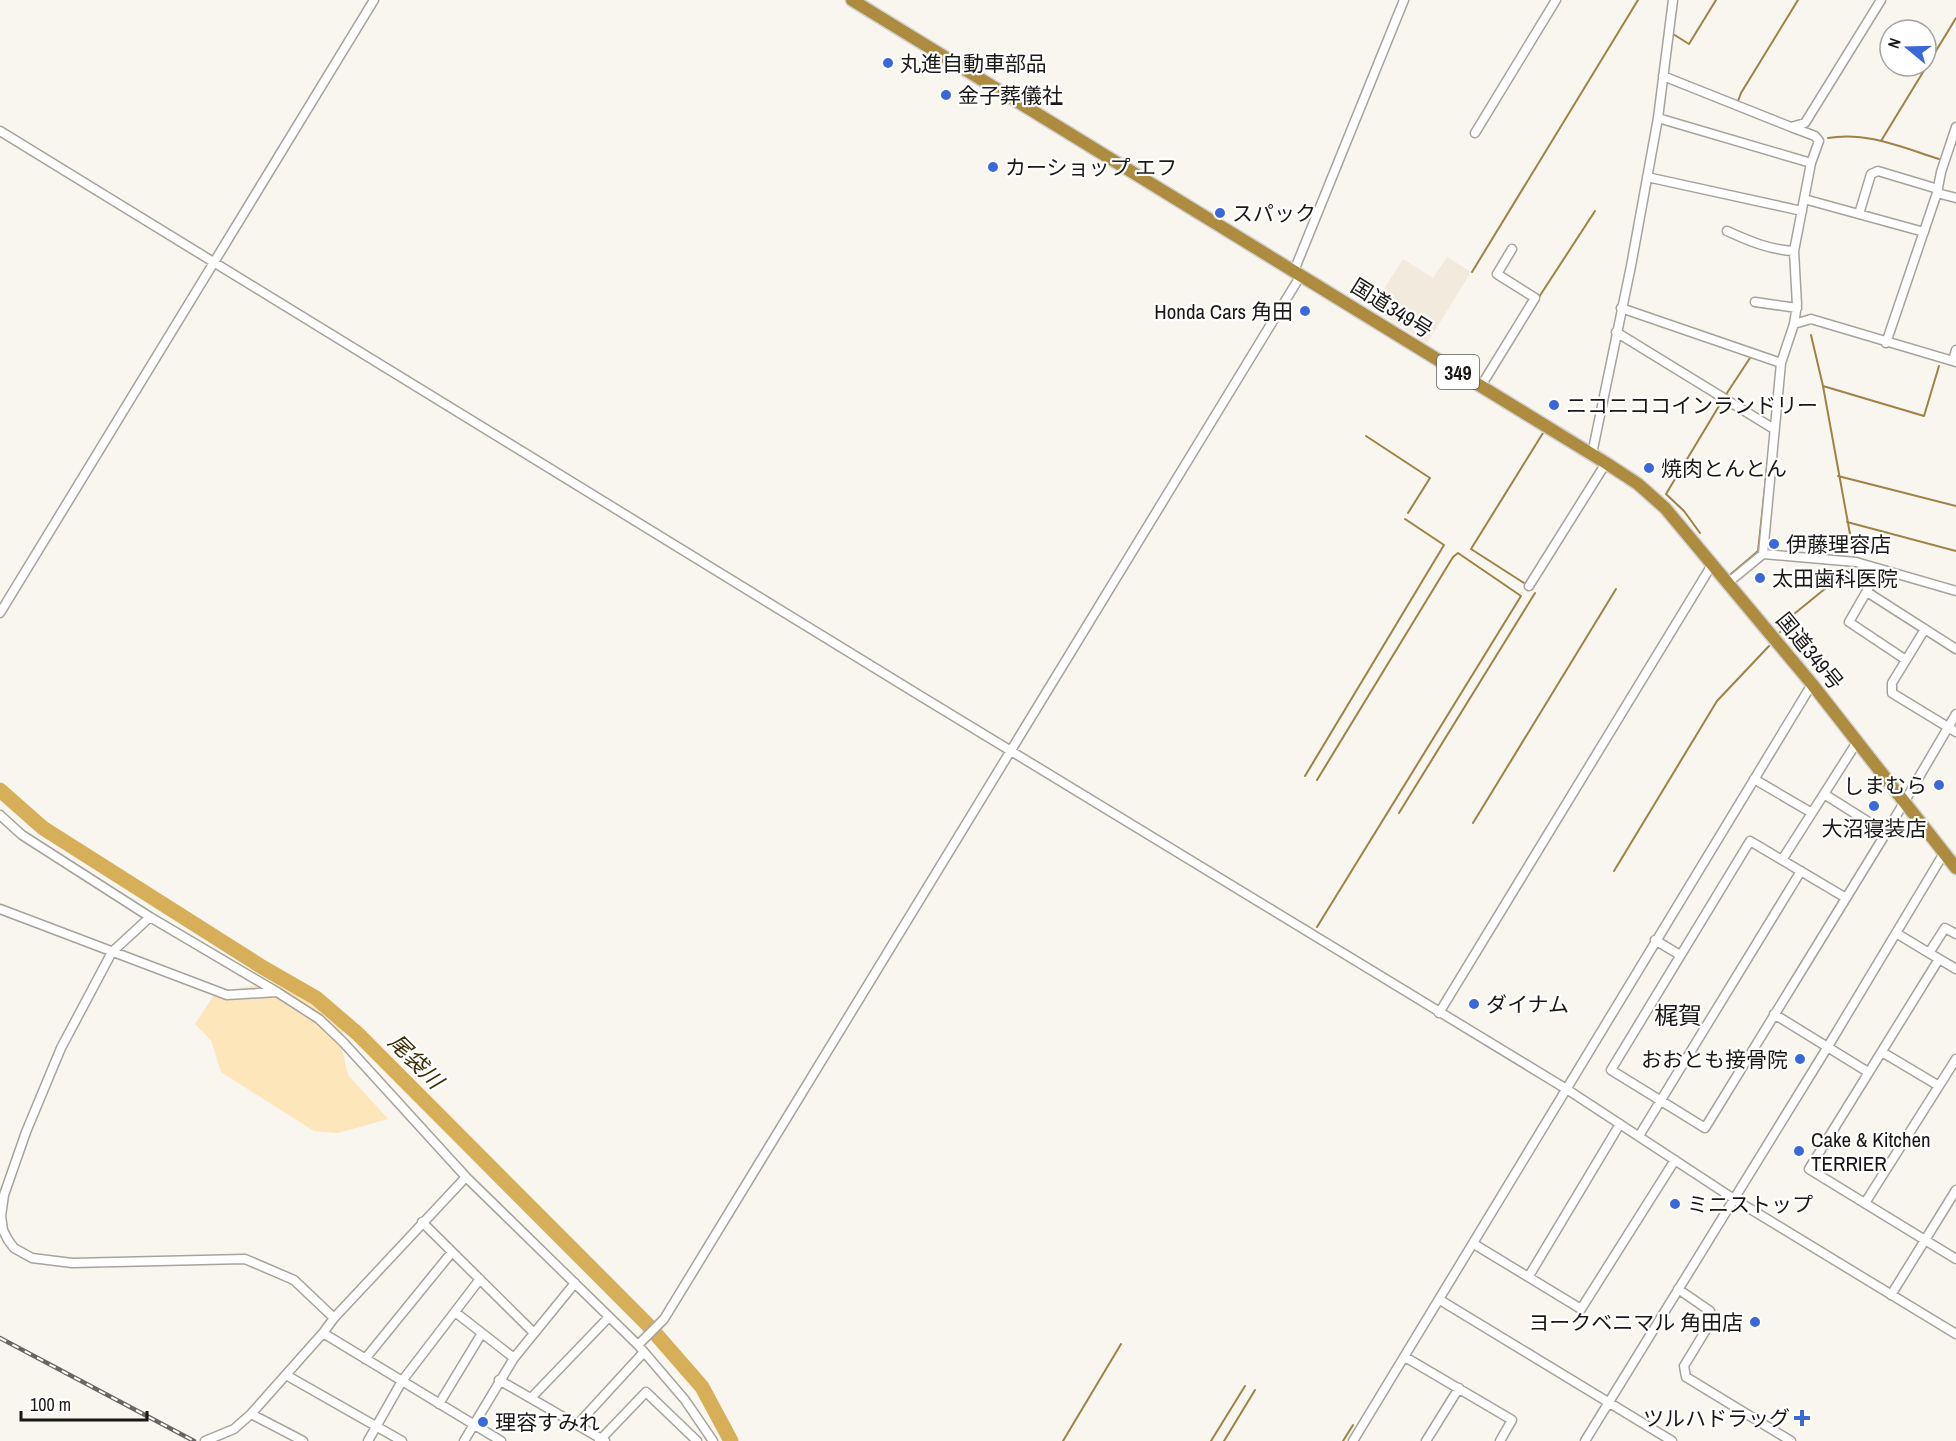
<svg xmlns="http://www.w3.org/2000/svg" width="1956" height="1441" font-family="'Archivo Narrow','Noto Sans JP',sans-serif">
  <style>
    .built { fill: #f1eadd }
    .green { fill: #fce6ba }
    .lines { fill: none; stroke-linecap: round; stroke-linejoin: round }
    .stream { stroke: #9f8245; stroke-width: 2 }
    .river { stroke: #d8af59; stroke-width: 15 }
    .minor-casing { stroke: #a6a39d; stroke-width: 11 }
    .highway-casing { stroke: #d1d1d0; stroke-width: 15 }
    .minor { stroke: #fff; stroke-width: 8 }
    .highway { stroke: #ad8b3f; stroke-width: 12 }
    .rail-casing { stroke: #686662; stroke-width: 4.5 }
    .rail { stroke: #fff; stroke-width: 2; stroke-dasharray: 7; stroke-linecap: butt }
    .poi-dot { fill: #3b68d9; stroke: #fff; stroke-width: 2 }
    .labels { text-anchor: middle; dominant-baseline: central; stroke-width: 4.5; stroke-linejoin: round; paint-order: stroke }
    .shield { fill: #fff; stroke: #5e5d5c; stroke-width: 1.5 }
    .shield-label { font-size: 20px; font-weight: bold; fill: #191816 }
    .poi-label { font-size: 21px; fill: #191816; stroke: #fff; text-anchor: start }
    .street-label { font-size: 21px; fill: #191816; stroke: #fff }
    .water-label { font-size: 22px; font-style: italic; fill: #3c2c05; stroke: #fff }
    .quarter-label { font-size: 24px; fill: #191816; stroke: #fff }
  </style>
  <rect width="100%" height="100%" fill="#f9f5ef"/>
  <path class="built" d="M1447,257L1471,272L1427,343L1372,308L1403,259L1433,278Z"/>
  <path class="green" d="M270,982L297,984L320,996L338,1008L344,1025L342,1049L348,1075L388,1119L338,1133L314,1131L221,1072L211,1040L195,1024L214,995Z"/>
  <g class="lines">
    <path class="stream" d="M1673,34L1689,44L1716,0
      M1738,101L1741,93L1798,0
      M1828,138C1866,131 1904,148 1939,159
      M1881,141L1956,18
      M1472,272L1638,0
      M1539,297L1595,211
      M1811,335L1823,386L1854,556
      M1823,386L1924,416L1939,366
      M1725,396L1750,358
      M1366,436L1430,478L1408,513
      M1838,476L1956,506
      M1847,522L1956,551
      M1700,533L1684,511L1666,494L1722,401
      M1731,574L1758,551L1770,440
      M1524,583L1471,549L1543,433
      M1780,632L1794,614L1853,566
      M1305,776L1444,545L1405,519
      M1399,813L1535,593
      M1473,823L1616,589
      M1614,871L1717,701L1769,646
      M1317,927L1521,596L1458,553L1453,557L1317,780
      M1063,1441L1121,1344
      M1211,1441L1245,1386
      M1224,1441L1255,1390
      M1343,1441L1353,1425"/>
    <path class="river" d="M0,790L43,828L262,967L316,998L358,1034L648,1325L702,1387L731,1441"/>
    <defs>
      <path id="minor" d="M1663,76L1791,127L1805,123L1881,0
        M1658,118L1811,163
        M0,131L914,692L1568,1090L1734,1199L1956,1334
        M1475,133L1556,0
        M1647,177L1802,211
        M1937,193L1941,172L1956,127
        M1804,199L1924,232
        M1859,214L1871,174L1878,171L1938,189
        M1727,231C1749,241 1770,250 1794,251
        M1294,271L1404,0
        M1755,302L1797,308
        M1621,308L1781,363
        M1794,324L1811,319L1956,362
        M1616,332L1774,429
        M1886,343L1937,193L1956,198
        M1953,361L1956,350
        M1481,386L1535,298L1497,274L1512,249
        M1592,454L1631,266L1658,118L1673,0
        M1763,554L1856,562L1956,591
        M1879,570L1849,622L1906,660
        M1729,582L1763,554L1781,363L1794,324L1797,305L1794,251L1811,163L1819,141L1815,136L1791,127
        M1529,586L1606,463
        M1867,592L1956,649
        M0,613L374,0
        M1925,629L1892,683V693L1956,732
        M1754,779L1812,813
        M1824,794L1886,833C1826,932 1765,1029 1705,1128L1611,1070L1750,841L1846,898
        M0,815L22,835L150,917L277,992L319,1019L343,1042L466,1177L638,1345L685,1400L713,1441
        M1886,833L1956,714
        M1782,860L1857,742
        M0,909L227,995L277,992
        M150,917L112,952L61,1048L26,1132L4,1195L1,1216L3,1230L8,1240L14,1248L32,1258L72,1263L245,1259L294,1280L334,1318
        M1896,933L1929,953
        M1956,934L1945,928L1929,953L1956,969
        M1655,940L1680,955
        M1939,959L1809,1169L1956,1259
        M1439,1013L1713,563
        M1774,1014L1868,1072
        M1882,1052L1939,1086
        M1639,1136L1801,871
        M1865,1203L1956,1059
        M422,1222L533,1332
        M1474,1244L1581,1309L1675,1160
        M1529,1276L1620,1124
        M1678,1289L1710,1311L1712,1320L1684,1366L1686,1377L1791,1441
        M1891,1295L1956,1190
        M1440,1300L1672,1441
        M455,1312L514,1358
        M323,1333L501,1441
        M638,1345L664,1319L1301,275
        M1405,1357L1512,1420L1500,1441
        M365,1359L452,1252
        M286,1375L402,1441
        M499,1380L605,1441
        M531,1398L609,1317
        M439,1404L482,1333
        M251,1414L303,1441
        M577,1425L644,1352
        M205,1441L234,1429L251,1414L323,1333L334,1318L466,1177
        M368,1441L402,1381L480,1279
        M464,1441L514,1358L575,1283
        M599,1441L646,1392L697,1441
        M1353,1441L1812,684
        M1426,1441L1459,1388
        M1585,1441L1827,1048L1944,853"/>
      <path id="highway" d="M852,0L1606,463L1638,484L1665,508L1812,684L1956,868"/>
    </defs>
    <use href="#minor" class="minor-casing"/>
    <use href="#highway" class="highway-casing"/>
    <use href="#minor" class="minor"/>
    <use href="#highway" class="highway"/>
    <defs>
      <path id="rail" d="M0,1338L194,1441"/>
    </defs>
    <use href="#rail" class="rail-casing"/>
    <use href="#rail" class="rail"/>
  </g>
  <g class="poi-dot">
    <circle cx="888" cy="63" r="6"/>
    <circle cx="946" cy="95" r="6"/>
    <circle cx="993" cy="167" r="6"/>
    <circle cx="1220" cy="213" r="6"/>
    <circle cx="1305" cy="311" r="6"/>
    <circle cx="1554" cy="405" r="6"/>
    <circle cx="1649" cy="468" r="6"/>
    <circle cx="1774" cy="544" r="6"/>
    <circle cx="1760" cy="578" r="6"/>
    <circle cx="1939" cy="785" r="6"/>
    <circle cx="1874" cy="806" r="6"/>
    <circle cx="1474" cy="1004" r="6"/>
    <circle cx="1800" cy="1059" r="6"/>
    <circle cx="1799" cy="1151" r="6"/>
    <circle cx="1675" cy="1204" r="6"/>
    <circle cx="1755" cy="1322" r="6"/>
    <path d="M1799 1409h6v6h6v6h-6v6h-6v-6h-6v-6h6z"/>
    <circle cx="483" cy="1422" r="6"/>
  </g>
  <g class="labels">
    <rect class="shield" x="1437" y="355" width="42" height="34" rx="4.5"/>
    <g class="shield-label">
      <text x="1458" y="372">349</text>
    </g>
    <g class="poi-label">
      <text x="900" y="63">丸進自動車部品</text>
      <text x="958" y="95">金子葬儀社</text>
      <text x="1005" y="167">カーショップ エフ</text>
      <text x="1232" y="213">スパック</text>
      <text x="1293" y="311" text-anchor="end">Honda Cars 角田</text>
      <text x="1566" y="405">ニコニココインランドリー</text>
      <text x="1661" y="468">焼肉とんとん</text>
      <text x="1786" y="544">伊藤理容店</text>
      <text x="1772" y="578">太田歯科医院</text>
      <text x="1927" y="785" text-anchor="end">しまむら</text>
      <text x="1874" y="828" text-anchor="middle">大沼寝装店</text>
      <text x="1486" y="1004">ダイナム</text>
      <text x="1788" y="1059" text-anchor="end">おおとも接骨院</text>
      <text x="1811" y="1139">Cake &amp; Kitchen<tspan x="1811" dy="24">TERRIER</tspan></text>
      <text x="1687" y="1204">ミニストップ</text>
      <text x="1743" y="1322" text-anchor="end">ヨークベニマル 角田店</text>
      <text x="1790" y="1418" text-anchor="end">ツルハドラッグ</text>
      <text x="495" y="1422">理容すみれ</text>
    </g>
    <g class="street-label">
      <text transform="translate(1392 308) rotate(32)">国道349号</text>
      <text transform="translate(1810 651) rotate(51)">国道349号</text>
    </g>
    <g class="water-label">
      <text transform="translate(416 1061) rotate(45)">尾袋川</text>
    </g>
    <g class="quarter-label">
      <text x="1678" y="1015">梶賀</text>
    </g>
  </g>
  <g transform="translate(1908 48) rotate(289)"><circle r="28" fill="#ffffff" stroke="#a3a3a2" stroke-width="1.5"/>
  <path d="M0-4.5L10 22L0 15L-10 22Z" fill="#3b68d9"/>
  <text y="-9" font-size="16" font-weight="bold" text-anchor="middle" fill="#191816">N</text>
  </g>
  <path d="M21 1411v9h126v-9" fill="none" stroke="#191816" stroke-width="3"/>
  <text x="30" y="1411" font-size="18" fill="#191816" stroke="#ffffff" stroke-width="4.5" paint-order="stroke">100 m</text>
</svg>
